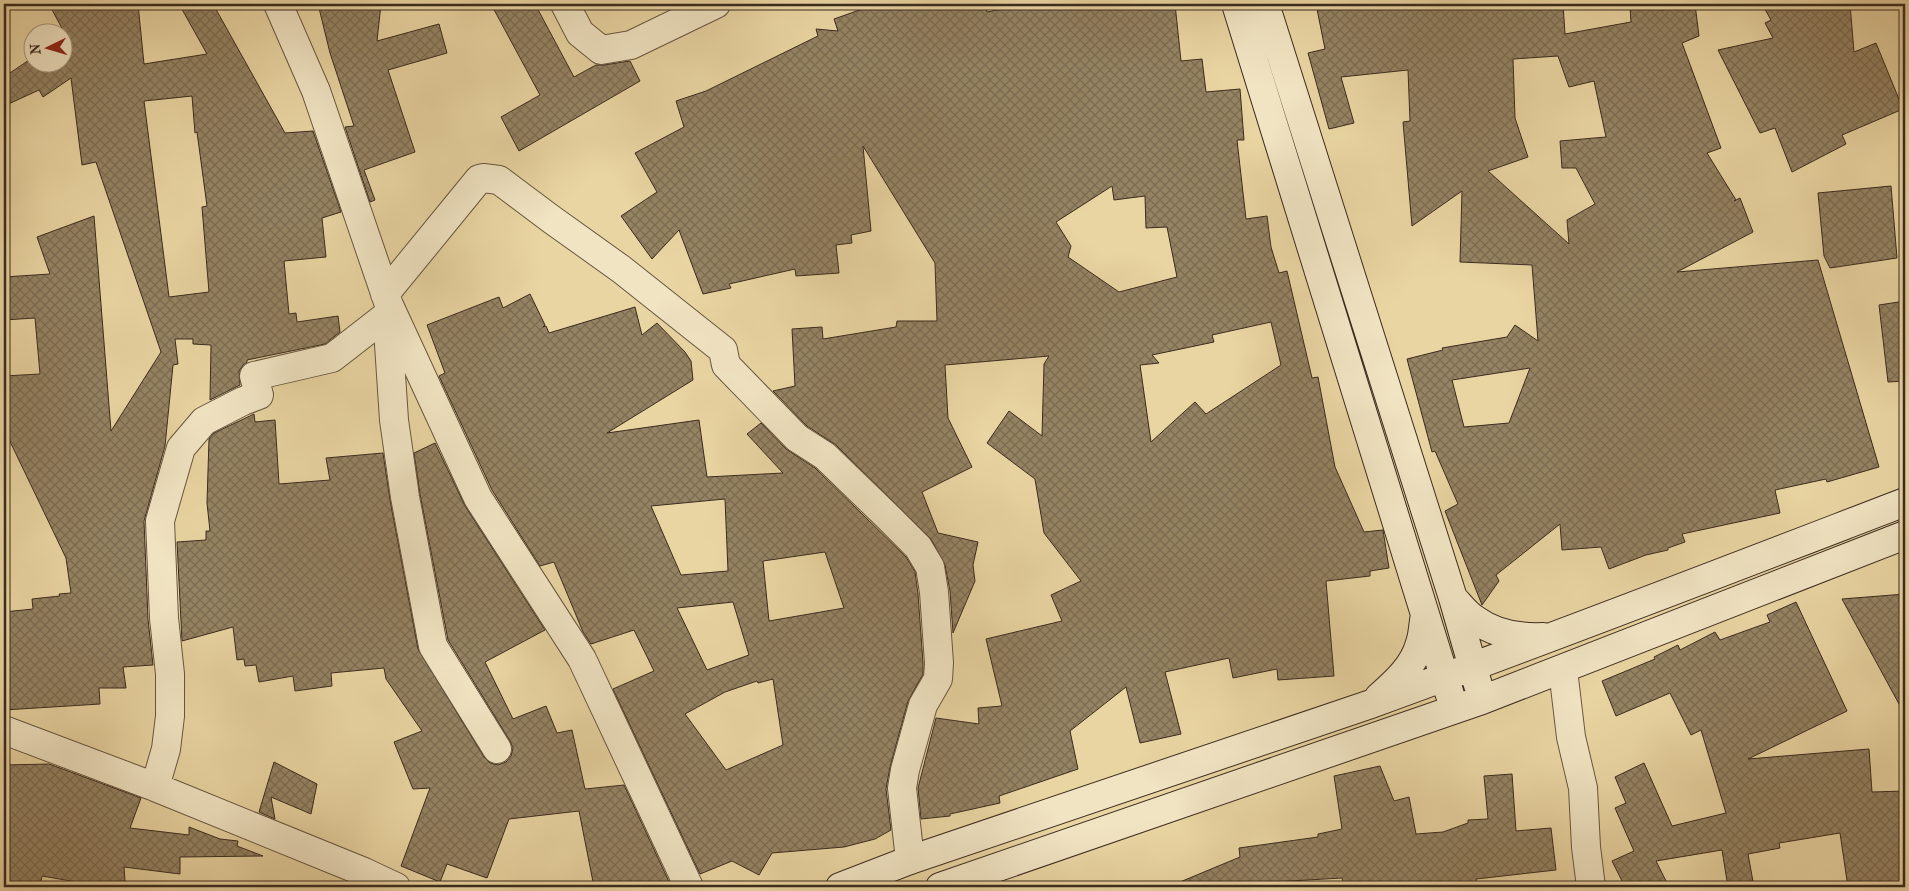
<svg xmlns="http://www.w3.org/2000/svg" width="1909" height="891" font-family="'IM FELL French Canon',serif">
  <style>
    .building { fill: url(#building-cross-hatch); stroke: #3b2b1f; fill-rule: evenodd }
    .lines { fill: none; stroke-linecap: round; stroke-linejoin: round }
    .minor-casing { stroke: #665640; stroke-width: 30 }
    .secondary-casing { stroke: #3b2b1f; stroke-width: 30 }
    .minor { stroke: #f1e4c3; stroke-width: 28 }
    .secondary { stroke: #f1e4c3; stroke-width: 28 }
  </style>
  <defs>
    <pattern id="building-cross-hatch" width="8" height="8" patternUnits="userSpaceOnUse" patternTransform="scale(1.25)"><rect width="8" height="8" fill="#958363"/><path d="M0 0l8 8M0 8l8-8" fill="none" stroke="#7b6b51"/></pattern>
  </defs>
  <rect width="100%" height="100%" fill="#e9d5a2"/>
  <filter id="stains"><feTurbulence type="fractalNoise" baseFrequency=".004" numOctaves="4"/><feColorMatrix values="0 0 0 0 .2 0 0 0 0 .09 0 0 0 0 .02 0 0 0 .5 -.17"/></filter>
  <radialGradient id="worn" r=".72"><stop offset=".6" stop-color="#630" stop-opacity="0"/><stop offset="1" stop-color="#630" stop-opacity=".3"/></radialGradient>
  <path class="building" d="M49,4H138L144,64L207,54L179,4H213L285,133L313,131L341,212L322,218L326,257L284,261L289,314L296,313L297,322L338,316L340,332L325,344L247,360V362L243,365L239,371L240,385L210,400L211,345L193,344V339H175L178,364L173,365L165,446L144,521L148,619L153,665L123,667L126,688H99L100,704L4,710V612L33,609L32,599L60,596L59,594L71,593L66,558L4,429V376L40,374L35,318L4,320V277L50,274L37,237L94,216L111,431L161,352L96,162L82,165L71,78L43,97L39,90L4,106V77L32,58V62H62V38L66,36ZM192,96L195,133L197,132L207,206L202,207L209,292L169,297L144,101Z
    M318,4H381L377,41L439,24L447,53L388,70L415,152L364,170L375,200L370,202L345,127L354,126L330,53Z
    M491,4H535L574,77L596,65H604L630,61L640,81L519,151L501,117L540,95Z
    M882,4H985L987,12L1028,4H1175L1181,61L1202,59L1206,92L1240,89L1244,140H1237L1246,219L1267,216L1271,247L1279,273L1287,271L1312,378L1318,377L1335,467L1364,532L1383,530L1389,568L1370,571V576L1326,581L1334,676L1278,680L1277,669L1233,678L1229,658L1165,672L1181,734L1140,743L1126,687L1070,731L1078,769L999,796L1000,803L950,814V816L921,819L918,788L936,718L979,724L978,708L1002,706L986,639L1062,621L1051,595L1081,581L1044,533L1035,479L987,443L1009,411L1042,436L1044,364L1049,356L945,365L948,418L972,467L922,492L938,533L978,542L973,565L975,581L953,633L950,591L945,565L931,539L836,445L807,426L773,391L795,386L792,329L822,327L823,339L896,327L897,321H937L935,263L863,146L871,231L851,235L852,243L836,245L839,273L796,276L795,269L729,284L731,288L703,294L679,230L652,259L621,216L657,192L635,153L684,127L676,101L706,91L818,36L816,29L838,31L834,19L868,7ZM1112,186L1114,200L1145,196L1146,228L1167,227L1177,277L1119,292L1068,257L1071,246L1056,222ZM1271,322L1281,365L1206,414L1195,402L1151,442L1140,365L1159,363L1152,355L1214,342L1212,335Z
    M1316,4H1563L1565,34L1631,22L1630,7L1664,10L1663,4H1695L1699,36L1682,43L1721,148L1707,153L1736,200L1734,201L1740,198L1753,232L1677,272L1818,260L1879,467L1827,482L1826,479L1775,490L1780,513L1682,534L1685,542L1668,548V550L1646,555L1609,569L1601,547L1562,550L1560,524L1496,575L1499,581L1482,605L1445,511L1458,504L1435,451L1432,452L1407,359L1443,350L1442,348L1507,337L1515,325L1538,341L1532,265L1460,262L1462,191L1412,226L1403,122L1410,121L1408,70L1341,77L1354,123L1329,129L1308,53L1325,49ZM1558,56L1569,87L1594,81L1606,137L1560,141L1562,168H1576L1595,204L1567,220L1569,244L1488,171L1528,157L1515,118L1513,59ZM1530,368L1509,423L1464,427L1452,380Z
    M1762,4H1850L1854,52L1876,43L1903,109L1842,135L1846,144L1792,172L1775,128L1760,133L1718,50L1773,38L1765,23L1771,20Z
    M1891,186L1897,258L1830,268L1824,256L1818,193Z
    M530,294L545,325L543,327L546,326L549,333L635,307L642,335L657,323L685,352L691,361L693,380L607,433L699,420L707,477L783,473L747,434L761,423L786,449L815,468L906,557L915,572L918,594L923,663V674L908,701L890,767L886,789L891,830L875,839L844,847L772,853L759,875L732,861L700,874L613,689L654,671L634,630L591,644L583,632L554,562L540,566L492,490L439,376L445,373L427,325L499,297L503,308ZM725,499L728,571L681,575L651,506ZM825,552L844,608L769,621L763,561ZM733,602L749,655L707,670L677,608ZM773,679L783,745L726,770L685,714L725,692L757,681L758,683Z
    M1905,301V381L1888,382L1879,305Z
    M254,414L255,422L275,420L279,484L330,480L326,458L383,453L390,500L418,649L484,757L490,763L498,765L506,762L511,756L513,748L510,741L448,640L420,494L414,453L435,443L465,506L545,630L485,662L513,719L546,706L557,733L572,730L585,789L624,785L671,886L594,887L579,811L509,819L487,878L447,864L440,882L401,866L430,788L413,789L394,742L422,731L386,679L384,668L331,673L332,686L295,691L293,676L259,682L256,665L245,666L244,659L237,660L233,627L182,641L177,542L206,540V531H210L207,503L209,439L214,433Z
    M1905,594V715L1842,599Z
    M1796,602L1847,711L1748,759L1869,749L1872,792L1905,791V887H1848L1840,833L1779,843L1780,848L1748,854L1754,887H1728L1722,850L1656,861L1669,887H1625L1612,861L1634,851L1615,808L1626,803L1615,777L1644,763L1672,826L1726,813L1701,730L1691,735L1670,693L1616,716L1602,681L1655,659L1654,657L1678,645L1680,650L1715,632L1720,640L1770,622L1767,615Z
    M274,762L317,784L311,814L271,797L275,819L259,812Z
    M49,764L141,798L130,828L189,835V827L220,839L238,841L237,846L263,856L180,857V874L124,867L125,881L88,884L42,876L40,887H4V765Z
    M1380,766L1394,801L1409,797L1416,834L1443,832L1468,823V820L1488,819L1484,776L1512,774L1516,831L1551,828L1556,870L1476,879L1477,887H1344L1342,878L1273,882L1272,887H1168L1240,857L1239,848L1318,837V834L1342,829L1334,776Z"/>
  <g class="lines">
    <defs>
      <path id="minor" d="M278,4L316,91L389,305L478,498L582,659L689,887
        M565,4L580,33L601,50L631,45L716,4
        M385,294L479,179L483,178L499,180L551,219L621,269L723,350L726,365L797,438L825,456L888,517L918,547L930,567L934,592L939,663L938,679L923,705L905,770L902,788L910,860
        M387,314L394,420L405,497L433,646L497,749
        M1563,670L1571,737L1583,788L1586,847L1591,887
        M4,730L155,787L364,872L396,887
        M155,787L166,749L170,716V674L164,618L160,521L168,493L181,448L204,421L243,401L259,395L254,376L332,358L386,316"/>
      <path id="secondary" d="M1236,4L1450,695
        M1265,4L1453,598L1478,685
        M1453,598C1460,605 1467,615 1476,620C1495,634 1520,638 1543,637
        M1379,697C1396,682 1414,666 1420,643C1423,635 1423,624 1425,615
        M840,887L910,860L1371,704C1550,639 1728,570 1905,502
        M940,887L1482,700L1905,535"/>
    </defs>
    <use href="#minor" class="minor-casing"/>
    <use href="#secondary" class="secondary-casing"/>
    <use href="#minor" class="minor"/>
    <use href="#secondary" class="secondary"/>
  </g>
  <rect width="1909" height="891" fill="none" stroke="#e9d5a2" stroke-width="20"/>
  <rect x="5" y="5" width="1899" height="881" fill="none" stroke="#3b2b1f" stroke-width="2.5"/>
  <rect x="10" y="10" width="1889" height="871" fill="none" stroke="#3b2b1f"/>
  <g transform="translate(48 48) rotate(265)"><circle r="24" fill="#f1e4c3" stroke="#a89a81"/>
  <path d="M0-4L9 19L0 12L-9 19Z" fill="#8f2418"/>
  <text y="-8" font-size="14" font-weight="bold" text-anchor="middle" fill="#3b2b1f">N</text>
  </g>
  <rect width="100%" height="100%" filter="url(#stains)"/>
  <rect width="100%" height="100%" fill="url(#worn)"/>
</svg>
